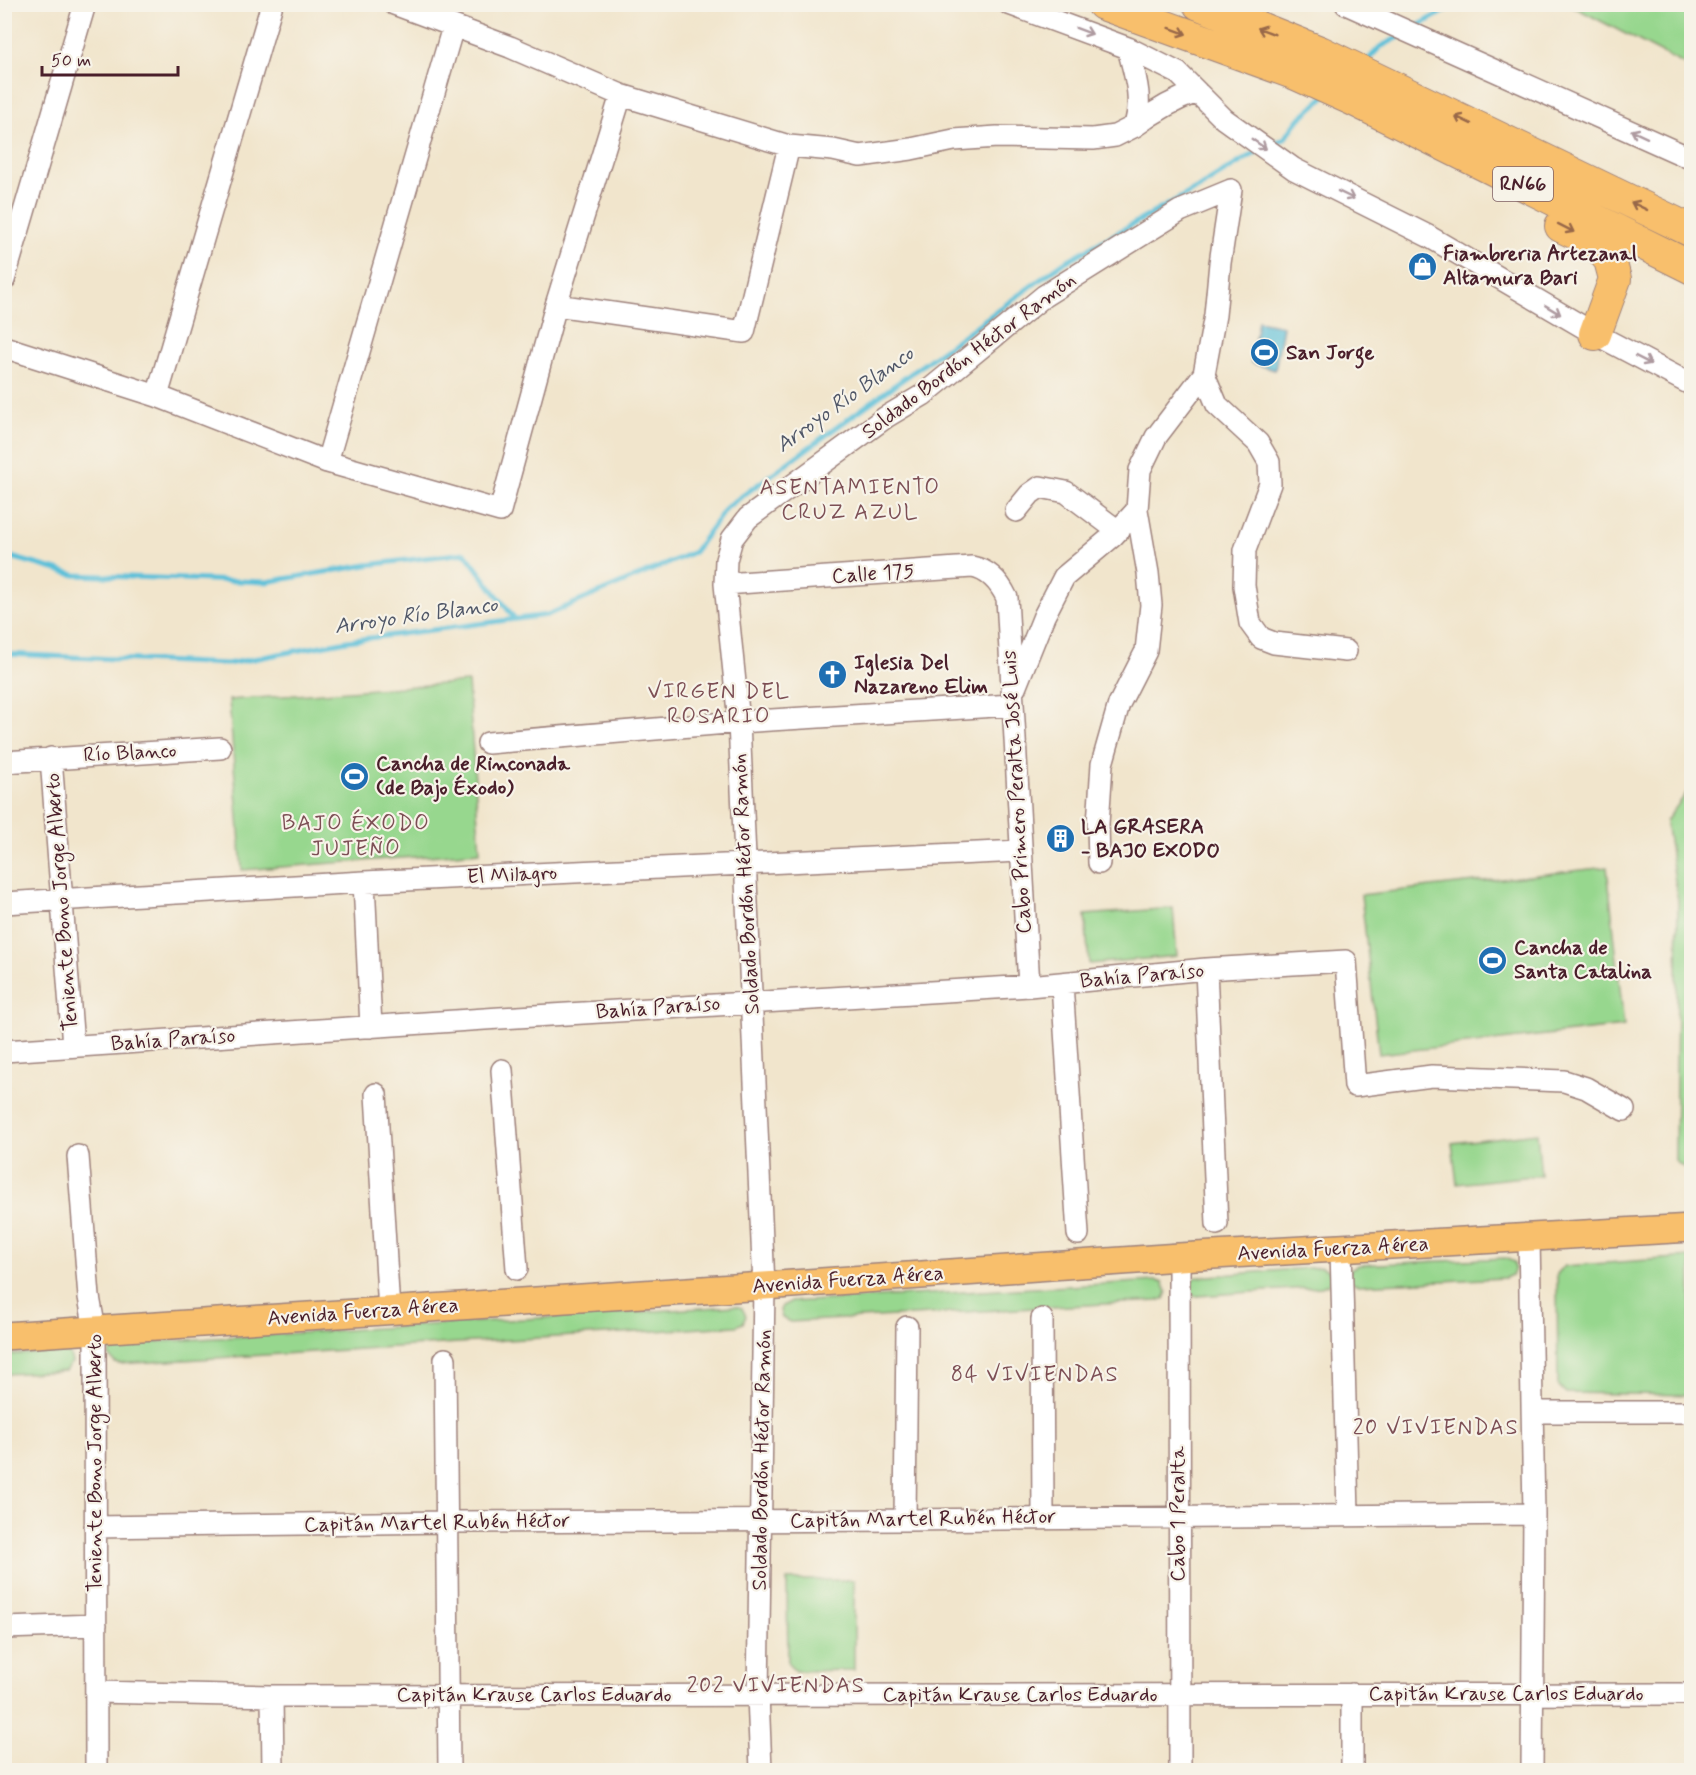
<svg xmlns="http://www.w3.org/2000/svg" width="1696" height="1775" font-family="Mynerve,sans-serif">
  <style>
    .green { fill: #97d78e; stroke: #707b5c; stroke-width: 1.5 }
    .water { fill: #5bc0d9; stroke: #527082; stroke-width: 1.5 }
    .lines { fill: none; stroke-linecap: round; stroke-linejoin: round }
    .stream { stroke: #5bc0d9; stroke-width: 5 }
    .minor-casing { stroke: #9e827c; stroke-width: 24 }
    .major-casing { stroke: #9e827c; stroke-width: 30 }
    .highway-casing { stroke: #9e827c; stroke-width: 34 }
    .minor { stroke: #fff; stroke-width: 21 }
    .major { stroke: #f8bf6c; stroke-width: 27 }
    .highway { stroke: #f8bf6c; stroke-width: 32 }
    .oneway { stroke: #ae9aa0 }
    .oneway2 { stroke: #986748 }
    .labels { text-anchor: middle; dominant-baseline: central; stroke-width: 4.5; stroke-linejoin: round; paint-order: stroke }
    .shield { fill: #f7f3e8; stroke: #7e5f64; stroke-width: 1.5 }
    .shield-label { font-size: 20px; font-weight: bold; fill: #4a1f2b }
    .poi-label { font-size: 21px; font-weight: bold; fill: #4a1f2b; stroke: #f7f3e8; text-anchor: start }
    .street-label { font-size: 21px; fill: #4a1f2b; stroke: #f7f3e8 }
    .water-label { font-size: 22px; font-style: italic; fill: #505768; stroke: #f7f3e8 }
    .neighbourhood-label { font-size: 22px; letter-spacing: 1.5px; fill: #7d4f55; stroke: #f7f3e8 }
  </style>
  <rect width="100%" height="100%" fill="#f7f3e8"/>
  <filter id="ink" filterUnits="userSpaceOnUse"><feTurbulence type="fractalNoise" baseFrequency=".0167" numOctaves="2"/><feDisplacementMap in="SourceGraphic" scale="12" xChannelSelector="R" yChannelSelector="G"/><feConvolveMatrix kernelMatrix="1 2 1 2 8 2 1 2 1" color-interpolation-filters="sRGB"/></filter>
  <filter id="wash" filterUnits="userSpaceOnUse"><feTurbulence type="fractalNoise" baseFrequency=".008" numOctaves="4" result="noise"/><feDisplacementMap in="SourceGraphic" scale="24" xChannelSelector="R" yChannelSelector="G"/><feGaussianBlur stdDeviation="1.35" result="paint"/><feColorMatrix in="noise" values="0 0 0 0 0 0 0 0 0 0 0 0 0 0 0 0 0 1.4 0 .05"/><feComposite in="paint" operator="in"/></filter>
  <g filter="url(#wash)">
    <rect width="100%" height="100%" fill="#f1e5cc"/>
    <path class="green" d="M1570,5H1691V68Z
      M468,682L480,852L242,870L229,700Z
      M1691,787V1173L1675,1161L1678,901L1666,821Z
      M1607,867L1624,1026L1379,1054L1361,895Z
      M1173,908L1177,956L1089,964L1085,915Z
      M1537,1133L1541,1175L1457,1184L1452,1143Z
      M1691,1257V1395L1566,1393L1558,1385L1557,1274L1564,1266Z
      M1505,1258L1514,1262L1515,1268L1512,1275L1505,1278L1358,1285L1350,1281V1269L1358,1265Z
      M1321,1267L1330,1271L1332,1277L1329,1284L1321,1287L1198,1296H1193L1188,1289L1190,1281L1197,1277Z
      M1157,1281L1163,1283L1167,1292L1164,1299L1157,1301L790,1322L782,1318L780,1310L782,1306L790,1302Z
      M736,1306L742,1308L746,1316L743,1323L736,1326L119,1364L115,1363L109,1356L111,1348L119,1344Z
      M65,1351L70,1355L72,1362L65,1371L5,1374V1355Z
      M787,1580H854V1670L795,1671L788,1664Z"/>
    <path class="water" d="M1258,321L1283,326L1275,370L1251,363Z"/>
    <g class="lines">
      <path class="stream" d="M1414,28L1457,4
        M1366,62L1380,47L1401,36
        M1269,146L1284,139L1300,118L1324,97
        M4,555L75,575L266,582L367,565L465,553L515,619
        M4,654L227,664L347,641L547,615L694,552L727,507L1063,263L1198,188L1258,151"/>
    </g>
  </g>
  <g filter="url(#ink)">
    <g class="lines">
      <defs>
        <path id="minor" d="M394,4L510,47L621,95L789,146L833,150L860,156L911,149L954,140L997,137L1093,139L1115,136L1135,126C1143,97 1135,76 1128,48
          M1009,4L1128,48L1178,73L1224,119L1294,169L1428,236L1595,334L1692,385
          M1346,4L1692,159
          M1135,126C1155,111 1173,100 1197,92
          M4,280L85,4
          M556,305L744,332L789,146
          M4,347L157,396L327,462L500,511L556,305L621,95
          M1204,374L1217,405L1258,443L1269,462L1270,484L1245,550L1244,586L1250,623L1261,638L1274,643L1346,651
          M157,396L272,4
          M327,462L453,27
          M1016,511L1030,494L1040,487L1066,492L1118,531
          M725,584L972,567C989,570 1000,583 1007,598L1029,986
          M1015,688L1044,616L1064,577L1113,536L1137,510
          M488,743L739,722L1012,705
          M51,758L73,1046
          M4,762L220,748
          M1099,863L1098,824L1102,764L1119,704L1146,651L1151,605L1148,573L1137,510L1140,470L1156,437L1204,374L1215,315L1220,263L1231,190
          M364,882L371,1027
          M4,903L364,882L1020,851
          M1206,969L1217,1224
          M1062,983L1078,1234
          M4,1051L500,1018L1029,986L1206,969L1346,961L1355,1086L1432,1076L1564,1081L1586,1088L1624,1110
          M502,1070L517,1269
          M376,1094L389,1311
          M78,1156L89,1297L95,1330L96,1770
          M1529,1238L1534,1514L1532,1770
          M1341,1249L1348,1514
          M1179,1257L1180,1770
          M1042,1319L1043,1518
          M445,1359L449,1770
          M1533,1412H1692
          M905,1520L907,1327
          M95,1527L447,1522L905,1520L1534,1514
          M4,1628L96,1625
          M96,1692L272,1696L1692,1694
          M272,1696L273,1770
          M761,1770L758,1695L764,1286L739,722L725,584L726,560L732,539L748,518L886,417L923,395L1044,296L1180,211L1231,190
          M1352,1770V1694"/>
        <path id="major" d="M4,1336L764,1286L1179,1257L1692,1228"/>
        <path id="highway" d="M1103,4L1296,74L1354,100L1692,268
          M1199,4L1320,52L1692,231
          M1561,226L1596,243L1610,260L1615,279L1595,334"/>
      </defs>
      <use href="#minor" class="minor-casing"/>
      <use href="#major" class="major-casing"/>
      <use href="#highway" class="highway-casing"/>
      <use href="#minor" class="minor"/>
      <use href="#major" class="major"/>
      <use href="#highway" class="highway"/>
    </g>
    <defs><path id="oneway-shaft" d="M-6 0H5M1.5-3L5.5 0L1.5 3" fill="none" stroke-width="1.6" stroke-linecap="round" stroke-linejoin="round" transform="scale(1.5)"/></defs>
    <g class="oneway">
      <use href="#oneway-shaft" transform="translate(1084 31) rotate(21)"/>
      <use href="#oneway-shaft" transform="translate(1639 134) rotate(-155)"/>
      <use href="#oneway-shaft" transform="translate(1259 144) rotate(35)"/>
      <use href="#oneway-shaft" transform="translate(1346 195) rotate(26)"/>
      <use href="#oneway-shaft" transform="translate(1553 310) rotate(31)"/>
      <use href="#oneway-shaft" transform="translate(1643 360) rotate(27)"/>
    </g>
    <g class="oneway2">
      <use href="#oneway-shaft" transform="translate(1178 31) rotate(20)"/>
      <use href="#oneway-shaft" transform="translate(1266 31) rotate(-159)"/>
      <use href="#oneway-shaft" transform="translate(1463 120) rotate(-154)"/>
      <use href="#oneway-shaft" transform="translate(1639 206) rotate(-154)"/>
      <use href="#oneway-shaft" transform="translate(1566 228) rotate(27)"/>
    </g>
  </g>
  <defs>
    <symbol id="shop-disc" viewBox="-11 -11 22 22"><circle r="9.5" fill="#1f6fb2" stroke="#f7f3e8"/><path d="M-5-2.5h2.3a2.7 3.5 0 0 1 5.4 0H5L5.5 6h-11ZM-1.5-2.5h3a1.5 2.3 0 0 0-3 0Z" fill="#fff"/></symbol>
    <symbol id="stadium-disc" viewBox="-11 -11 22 22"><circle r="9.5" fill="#1f6fb2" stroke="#f7f3e8"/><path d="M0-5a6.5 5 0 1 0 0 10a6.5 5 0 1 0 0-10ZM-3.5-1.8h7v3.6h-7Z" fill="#fff"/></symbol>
    <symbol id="church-disc" viewBox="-11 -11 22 22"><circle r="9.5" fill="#1f6fb2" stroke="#f7f3e8"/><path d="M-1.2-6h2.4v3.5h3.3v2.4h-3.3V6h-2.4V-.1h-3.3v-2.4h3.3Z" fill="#fff"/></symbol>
    <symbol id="building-disc" viewBox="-11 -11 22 22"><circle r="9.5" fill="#1f6fb2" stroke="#f7f3e8"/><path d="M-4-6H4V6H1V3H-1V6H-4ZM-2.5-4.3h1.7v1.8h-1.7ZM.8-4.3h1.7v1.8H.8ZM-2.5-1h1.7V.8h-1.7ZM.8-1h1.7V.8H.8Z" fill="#fff"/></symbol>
  </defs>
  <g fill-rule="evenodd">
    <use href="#shop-disc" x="1406" y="250" width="33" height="33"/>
    <use href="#stadium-disc" x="1248" y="336" width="33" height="33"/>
    <use href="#church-disc" x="816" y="658" width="33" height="33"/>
    <use href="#stadium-disc" x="338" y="760" width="33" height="33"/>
    <use href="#building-disc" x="1044" y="822" width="33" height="33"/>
    <use href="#stadium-disc" x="1476" y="944" width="33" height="33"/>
  </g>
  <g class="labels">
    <rect class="shield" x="1493" y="167" width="60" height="34" rx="4.5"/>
    <g class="shield-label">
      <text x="1523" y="184">RN66</text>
    </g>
    <g class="poi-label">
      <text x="1443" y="254">Fiambreria Artezanal<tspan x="1443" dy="24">Altamura Bari</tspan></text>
      <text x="1286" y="353">San Jorge</text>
      <text x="854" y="663">Iglesia Del<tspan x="854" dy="24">Nazareno Elim</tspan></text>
      <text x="376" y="764">Cancha de Rinconada<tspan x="376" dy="24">(de Bajo Éxodo)</tspan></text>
      <text x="1081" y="827">LA GRASERA<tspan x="1081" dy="24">- BAJO EXODO</tspan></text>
      <text x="1514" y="948">Cancha de<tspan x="1514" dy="24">Santa Catalina</tspan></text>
    </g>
    <g class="street-label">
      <text transform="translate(969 356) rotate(-37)">Soldado Bordón Héctor Ramón</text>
      <text transform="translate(873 574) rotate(-4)">Calle 175</text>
      <text transform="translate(130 753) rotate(-3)">Río Blanco</text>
      <text transform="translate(1017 792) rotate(-93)">Cabo Primero Peralta José Luis</text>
      <text transform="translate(512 875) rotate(-3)">El Milagro</text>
      <text transform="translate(746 884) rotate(-93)">Soldado Bordón Héctor Ramón</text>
      <text transform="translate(62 902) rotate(-94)">Teniente Bono Jorge Alberto</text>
      <text transform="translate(1142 976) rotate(-5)">Bahía Paraíso</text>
      <text transform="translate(658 1008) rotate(-4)">Bahía Paraíso</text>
      <text transform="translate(173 1040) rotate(-4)">Bahía Paraíso</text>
      <text transform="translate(1333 1249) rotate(-3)">Avenida Fuerza Aérea</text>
      <text transform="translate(848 1280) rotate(-4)">Avenida Fuerza Aérea</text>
      <text transform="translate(363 1312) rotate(-4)">Avenida Fuerza Aérea</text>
      <text transform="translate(762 1460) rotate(-89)">Soldado Bordón Héctor Ramón</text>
      <text transform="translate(95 1463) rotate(-90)">Teniente Bono Jorge Alberto</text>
      <text transform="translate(1178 1514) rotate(-90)">Cabo 1 Peralta</text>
      <text transform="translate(923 1519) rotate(-1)">Capitán Martel Rubén Héctor</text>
      <text transform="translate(437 1523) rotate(-1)">Capitán Martel Rubén Héctor</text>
      <text x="1506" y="1694">Capitán Krause Carlos Eduardo</text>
      <text x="534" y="1695">Capitán Krause Carlos Eduardo</text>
      <text x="1020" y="1695">Capitán Krause Carlos Eduardo</text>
    </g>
    <g class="water-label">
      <text transform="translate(845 400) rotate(-36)">Arroyo Río Blanco</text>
      <text transform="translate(416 616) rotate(-8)">Arroyo Río Blanco</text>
    </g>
    <g class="neighbourhood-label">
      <text x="850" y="488">ASENTAMIENTO<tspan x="850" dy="25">CRUZ AZUL</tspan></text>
      <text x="719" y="692">VIRGEN DEL<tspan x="719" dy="25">ROSARIO</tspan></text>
      <text x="356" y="824">BAJO ÉXODO<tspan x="356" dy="25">JUJEÑO</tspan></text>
      <text x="1035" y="1375">84 VIVIENDAS</text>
      <text x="1436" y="1428">20 VIVIENDAS</text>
      <text x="776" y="1686">202 VIVIENDAS</text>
    </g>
  </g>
  <rect width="1696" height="1775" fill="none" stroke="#f7f3e8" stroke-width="24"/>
  <path d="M42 66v9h136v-9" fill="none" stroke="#4a1f2b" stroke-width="3"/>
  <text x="51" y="66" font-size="18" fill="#4a1f2b" stroke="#f7f3e8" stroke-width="4.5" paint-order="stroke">50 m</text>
</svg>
